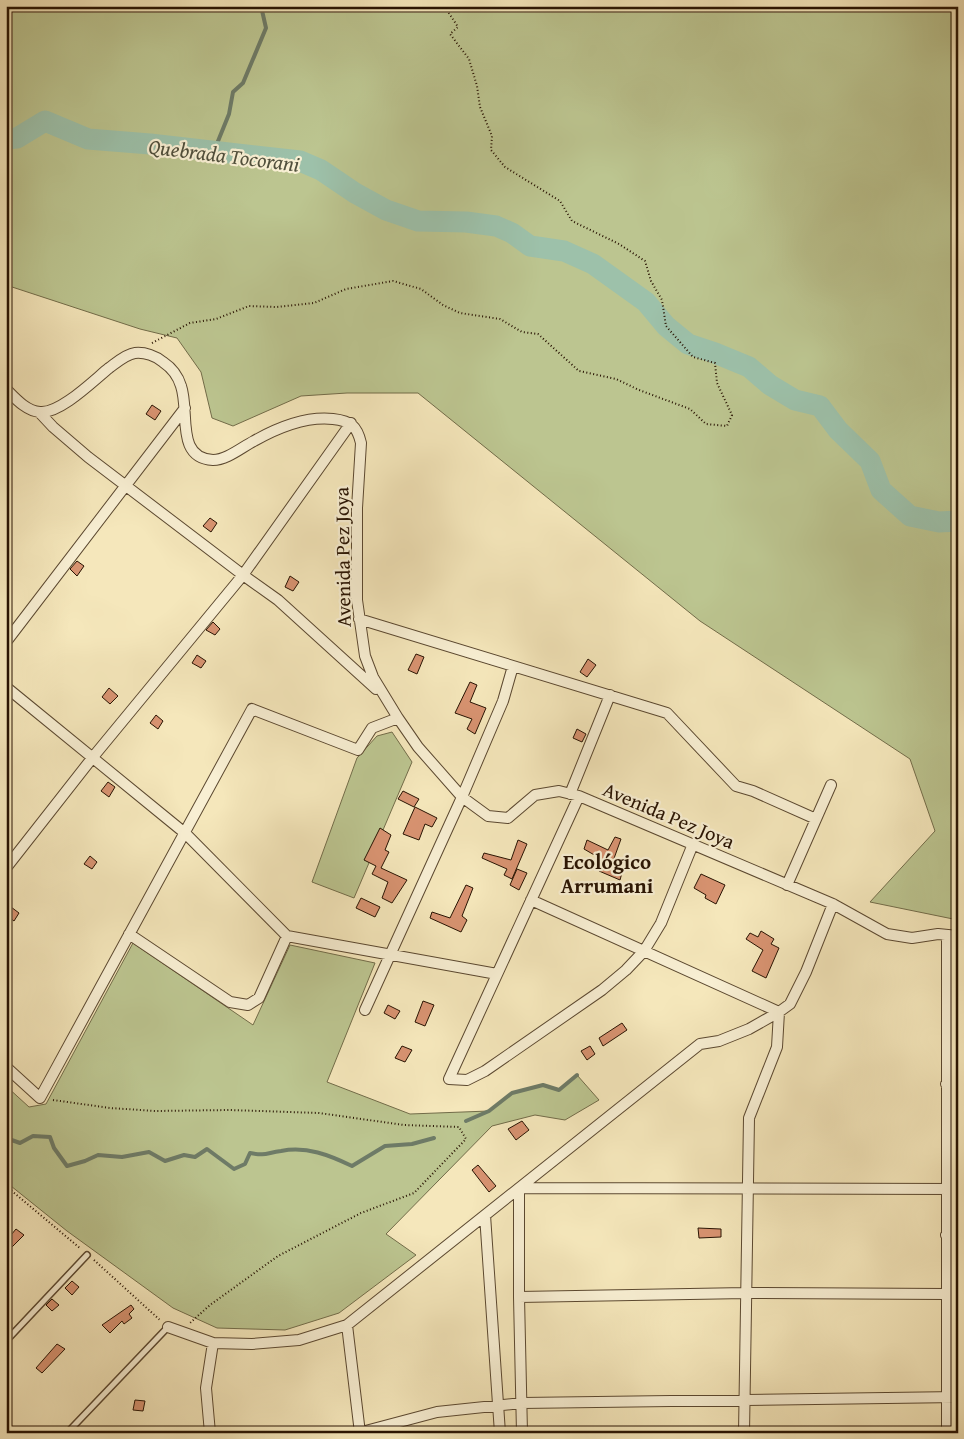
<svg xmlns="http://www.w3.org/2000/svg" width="964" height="1439" font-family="'Gentium Book Plus',serif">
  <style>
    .green { fill: #bcc590; stroke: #726c49 }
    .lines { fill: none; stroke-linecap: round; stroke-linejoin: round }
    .stream { stroke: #6e7b67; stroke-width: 4 }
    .river { stroke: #9dc1aa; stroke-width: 21 }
    .building { fill: #d89371; stroke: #281302 }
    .service-casing { stroke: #5b4830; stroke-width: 8 }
    .minor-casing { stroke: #5b4830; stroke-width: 12 }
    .path { stroke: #281302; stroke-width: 2; stroke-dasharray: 1 2.5; stroke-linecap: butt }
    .service { stroke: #f8efd3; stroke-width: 5 }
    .minor { stroke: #f8efd3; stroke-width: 10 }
    .labels { text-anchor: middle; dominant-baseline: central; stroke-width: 4.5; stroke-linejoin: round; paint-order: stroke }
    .street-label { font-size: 20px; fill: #281302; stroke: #f8efd3 }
    .water-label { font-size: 21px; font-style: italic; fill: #51503d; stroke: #f8efd3 }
    .neighbourhood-label { font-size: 21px; font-weight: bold; fill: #281302; stroke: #f8efd3 }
  </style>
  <rect width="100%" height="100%" fill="#f5e7bb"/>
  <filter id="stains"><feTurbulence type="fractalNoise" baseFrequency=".004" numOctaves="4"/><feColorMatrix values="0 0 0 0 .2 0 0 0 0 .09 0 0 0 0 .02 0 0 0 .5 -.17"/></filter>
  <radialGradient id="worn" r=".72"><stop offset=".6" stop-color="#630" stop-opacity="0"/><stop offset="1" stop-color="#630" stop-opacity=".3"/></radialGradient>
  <path class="green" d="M6,6H958V920L870,902L935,831L910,759L700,621L418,393H347L301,396L233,426L212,418L201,372L177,338L140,329L6,285Z
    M392,732L412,762L354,898L312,882L357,758L377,736Z
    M133,943L253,1025L290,945L375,963L327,1082L410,1114L489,1111L512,1093L526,1089L543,1085L559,1090L577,1075L599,1100L565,1120L535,1115L492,1126L386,1234L416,1255L339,1313L285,1330L217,1328L173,1308L67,1231L6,1182V1086L29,1107L46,1104Z"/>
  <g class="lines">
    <path class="stream" d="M214,151L229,114L233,92L243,83L266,28L261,6
      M466,1121L489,1111L512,1093L543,1085L559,1090L577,1075
      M6,1138L20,1143L33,1136L50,1137L54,1148L67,1166L85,1161L98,1155L122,1157L149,1152L165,1161L184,1155L195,1157L207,1149L234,1169L245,1164L250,1153C266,1156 266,1153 281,1151C307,1146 329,1155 352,1166L385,1146L412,1144L434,1138"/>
    <path class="river" d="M6,139L17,138L45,121L88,139L150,144L300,161L321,170L355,193L386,210L418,221L466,222L496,226L512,233L530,246L564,251L593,264L646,302L666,326L688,344L715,353L749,367L770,385L795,400L820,406L838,430L870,461L881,490L910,516L939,522L958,521"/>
  </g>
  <path class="building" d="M152,405L161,411L155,420L146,414Z
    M210,518L217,523L211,532L203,526Z
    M77,561L84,566L77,576L70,569Z
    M290,576L299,582L293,591L285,587Z
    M213,622L220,629L215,635L206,630Z
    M416,654L424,657L417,674L408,670Z
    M197,655L206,661L201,668L192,663Z
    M588,659L596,665L587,677L580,672Z
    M470,682L477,685L470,702L486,708L475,734L467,729L472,719L455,713Z
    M109,688L118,696L110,704L102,697Z
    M156,715L163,721L158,729L150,723Z
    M577,729L586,734L582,742L573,738Z
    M108,782L115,787L109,797L101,791Z
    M403,791L419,799L414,807L398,799Z
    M415,807L437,818L432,827L425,824L419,840L403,834Z
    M380,828L391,835L385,850L389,852L381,868L407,880L392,903L382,898L388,882L372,874L376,866L364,860Z
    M615,837L621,839L612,864L623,869L620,880L599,871L603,860L584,849L587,840L608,850Z
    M518,840L527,844L512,879L504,875L507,869L482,858L484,853L511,860Z
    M90,856L97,862L92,869L84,864Z
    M517,869L527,873L519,890L510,885Z
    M701,874L725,885L716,904L705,898L706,895L694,888Z
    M466,885L473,888L462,916L467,920L461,932L430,918L432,912L450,918Z
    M361,898L380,907L375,917L356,908Z
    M11,907L19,913L14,921L6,915Z
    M761,931L774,939L771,944L779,948L766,978L752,971L763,950L746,939L750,933L758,937Z
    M423,1001L434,1005L425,1026L415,1022Z
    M388,1005L400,1011L395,1019L384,1013Z
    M622,1023L627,1030L603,1046L599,1038Z
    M402,1046L412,1050L405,1062L395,1058Z
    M590,1046L595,1054L587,1060L581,1051Z
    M522,1121L529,1130L516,1140L508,1129Z
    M478,1165L496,1186L489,1192L472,1170Z
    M698,1228L721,1229V1237L699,1238Z
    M16,1229L24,1235L6,1253V1241Z
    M72,1281L79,1287L72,1295L65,1288Z
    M52,1299L59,1305L52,1311L46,1305Z
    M131,1305L134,1309L129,1314L132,1318L124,1324L122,1321L110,1333L102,1325Z
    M57,1344L65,1349L42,1373L36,1368Z
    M135,1400L145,1401L143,1411L133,1410Z"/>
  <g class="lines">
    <defs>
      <path id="service" d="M6,1341L87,1255
        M67,1433L168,1327"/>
      <path id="minor" d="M6,389C15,398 26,411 40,412C60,414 94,380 109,368C116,363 126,354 135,353C145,352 156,356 163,362C172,368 178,376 181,386C190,412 175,458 213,460C227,460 242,447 254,441C277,428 306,416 333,419C351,421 357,426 361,443L357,508V600L365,656L373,677L398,718L418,747L462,797L488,816L508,818L535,795L559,791L579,796L833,904L887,934L912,938L938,934L958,936
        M39,412L53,427L88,457L243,575L278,600L376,689
        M359,619L667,713L736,786L753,791L816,819
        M6,642L185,408
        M6,687L186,834L287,936L497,974
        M570,794L610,695
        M579,796L449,1079L467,1080L485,1071L602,990L626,970L644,951L661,923L693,844
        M6,868L93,757L243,575L351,423
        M787,885L831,785
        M531,900L779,1012
        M129,934L230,1002L248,1005L259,998L287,936
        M365,1010L462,797L503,701L513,666
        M6,1067L40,1098L252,709L358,750L372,728L398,718
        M946,1084H958
        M485,1215L500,1433
        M946,1235L958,1239
        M519,1297L746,1293L947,1294
        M347,1325L360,1433
        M168,1327L213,1343L252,1344L299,1340L347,1325L700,1044L719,1041L749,1029L779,1012L790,1004L806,972L833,904
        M210,1433L206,1388L213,1343
        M358,1433L437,1412L522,1403L958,1397
        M522,1433L519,1297V1188L958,1189
        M744,1433L749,1118L777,1047L779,1012
        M947,1433V935"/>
    </defs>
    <use href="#service" class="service-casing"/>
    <use href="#minor" class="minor-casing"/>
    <path class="path" d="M152,343L190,323L216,319L249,306L277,307L314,303L346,289L393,281L421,289L443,305L460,313L500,319L522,332L538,334L579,371L616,379L639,390L690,409L706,424L727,426L732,415L717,383L715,363L693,357L666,326L662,300L651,281L645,261L619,244L572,221L560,201L505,167L491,150L492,136L480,107L477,86L469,59L450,34L458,27L447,10L448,6
      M53,1100L110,1108L155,1111L230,1110L319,1113L404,1125L459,1127L466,1139L414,1193L361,1213L278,1256L210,1305L190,1323
      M6,1186L81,1249
      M94,1260L161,1321"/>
    <use href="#service" class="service"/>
    <use href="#minor" class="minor"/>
  </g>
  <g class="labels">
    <g class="street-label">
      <text transform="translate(342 557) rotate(-91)">Avenida Pez Joya</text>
      <text transform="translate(669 815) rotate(23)">Avenida Pez Joya</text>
    </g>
    <g class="water-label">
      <text transform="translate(224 155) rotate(7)">Quebrada Tocorani</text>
    </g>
    <g class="neighbourhood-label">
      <text x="607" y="861">Ecológico<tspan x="607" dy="24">Arrumani</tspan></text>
    </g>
  </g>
  <rect width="964" height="1439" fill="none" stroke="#f5e7bb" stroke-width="25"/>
  <rect x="8" y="8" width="949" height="1424" fill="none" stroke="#281302" stroke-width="2.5"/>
  <rect x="12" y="12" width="939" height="1414" fill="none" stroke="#281302"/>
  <rect width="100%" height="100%" filter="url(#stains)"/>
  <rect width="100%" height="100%" fill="url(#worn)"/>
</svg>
